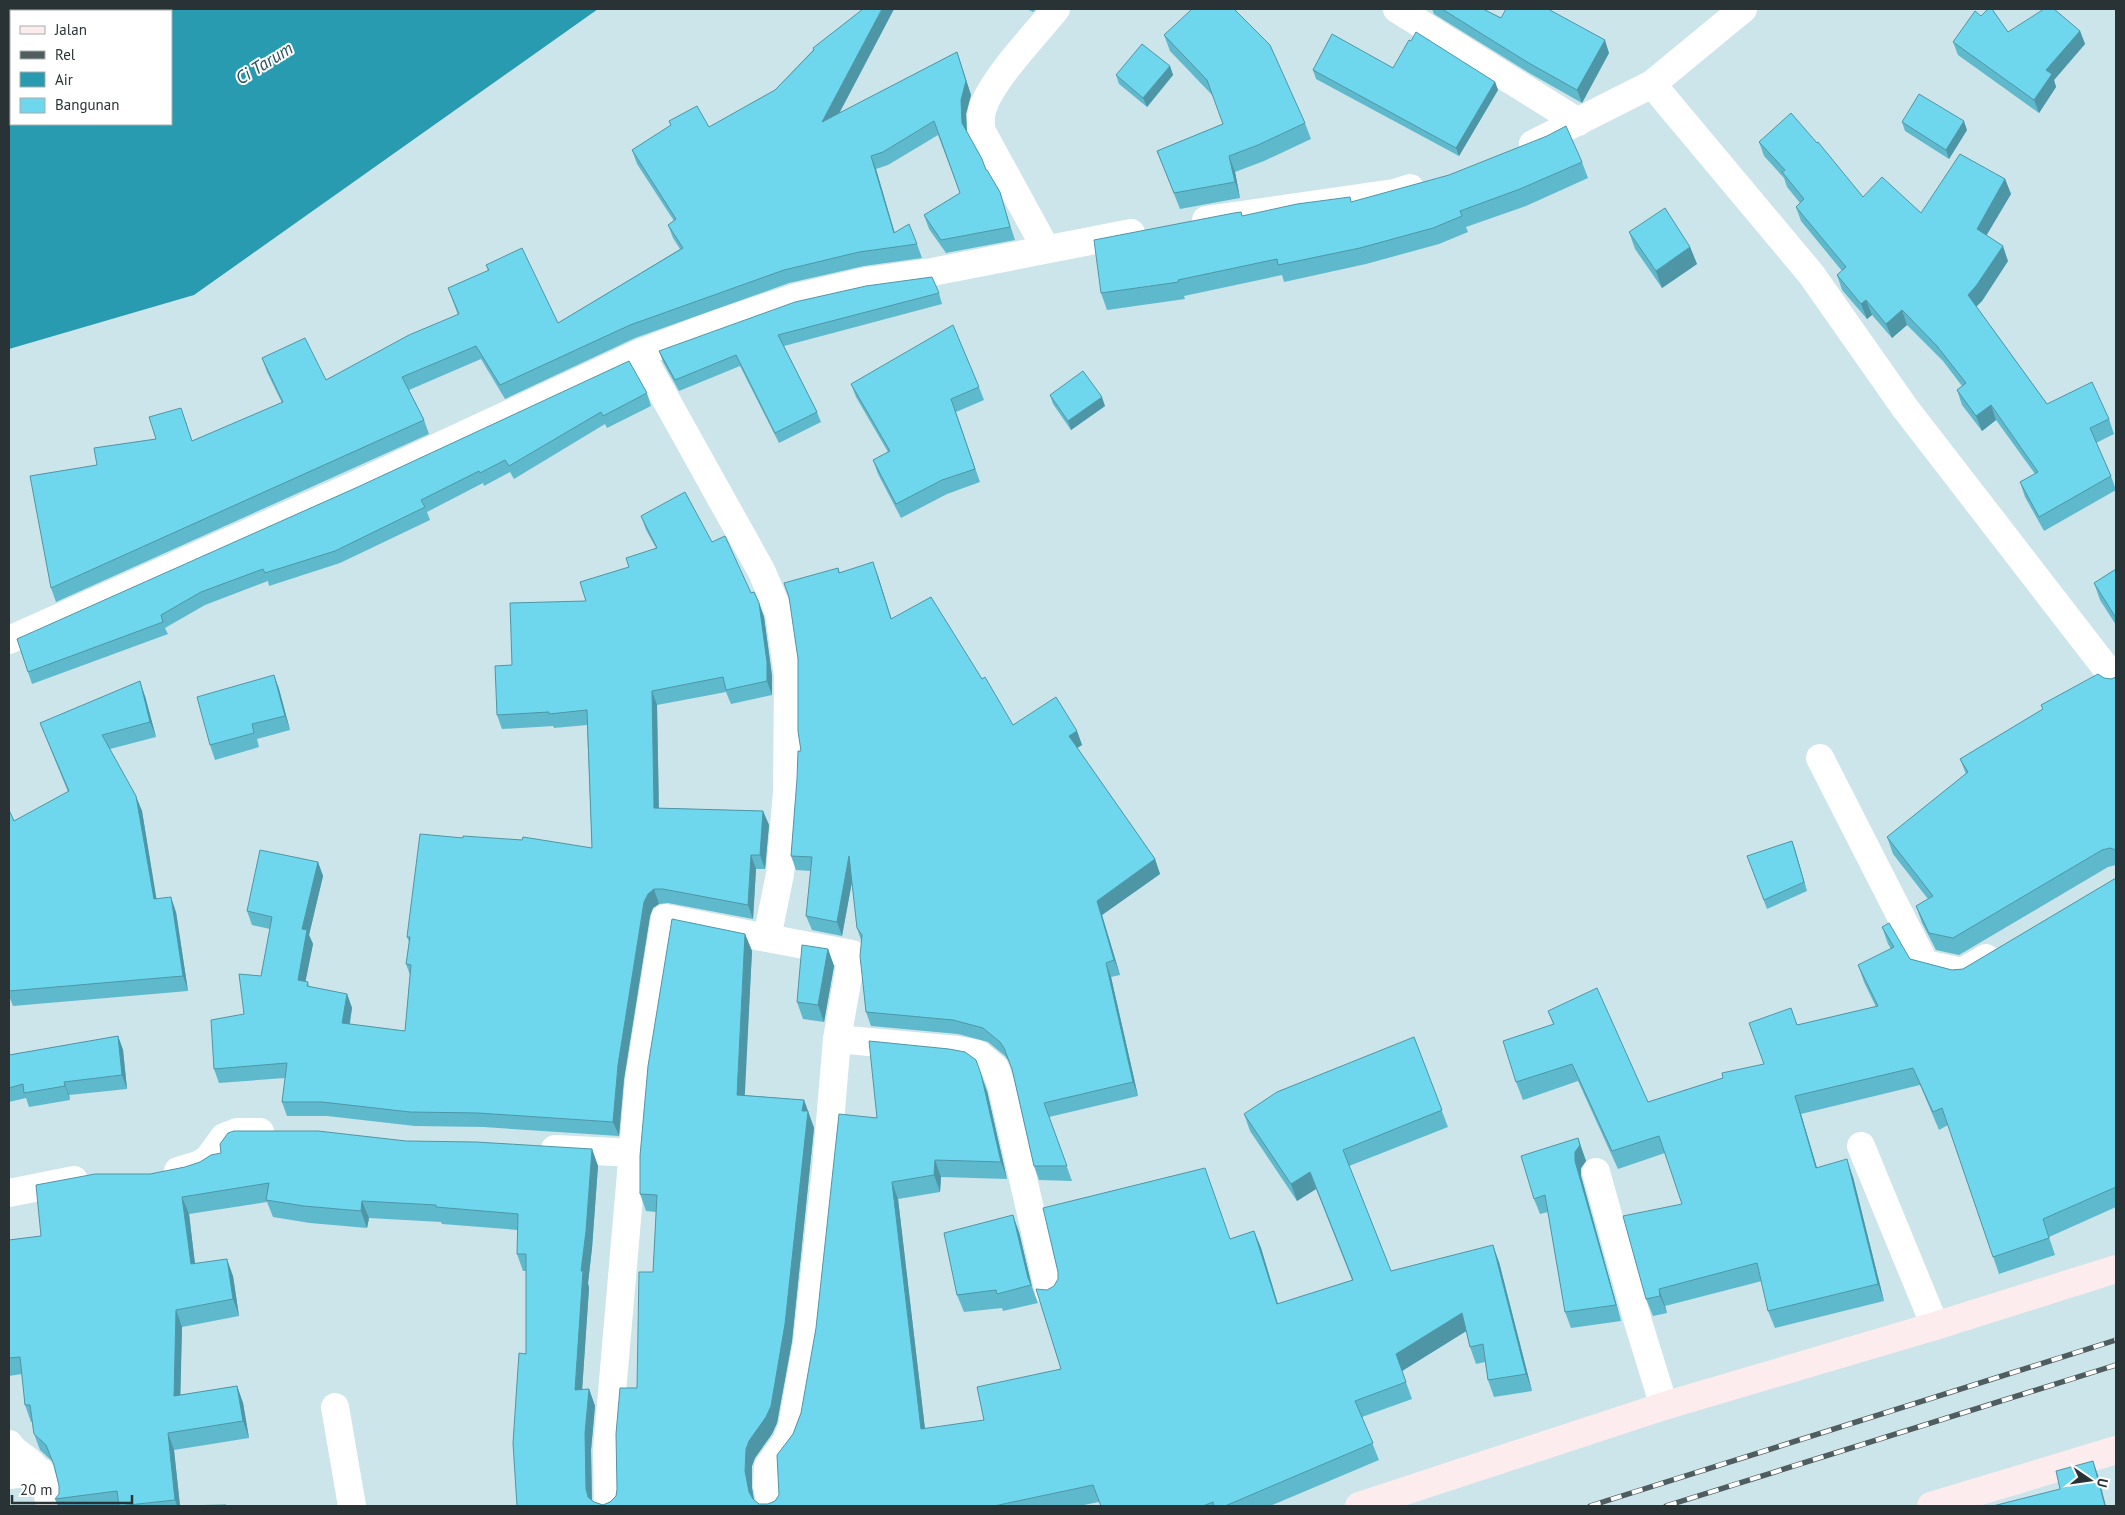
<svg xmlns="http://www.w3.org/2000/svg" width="2125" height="1515" font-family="'PT Sans',sans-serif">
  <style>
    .water { fill: #299bb0; fill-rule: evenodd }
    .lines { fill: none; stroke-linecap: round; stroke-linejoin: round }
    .minor { stroke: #fff; stroke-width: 28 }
    .secondary { stroke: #fdeced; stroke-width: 28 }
    .rail-casing { stroke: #505d60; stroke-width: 5.5 }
    .rail { stroke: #fff; stroke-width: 4; stroke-dasharray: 11; stroke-linecap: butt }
    .wall { fill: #5fb9cc }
    .shaded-wall { fill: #4e96a6 }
    .building { fill: #6fd7ed; stroke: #4e96a6 }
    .labels { text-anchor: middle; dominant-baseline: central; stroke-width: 4; stroke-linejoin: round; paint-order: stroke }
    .water-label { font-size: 18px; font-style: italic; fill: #26545e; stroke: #fff }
  </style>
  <rect width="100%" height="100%" fill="#cce5ea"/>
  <path class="water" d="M9,9H598L194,295L9,349ZM11,11H171V124H11Z"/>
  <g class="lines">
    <path class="minor" d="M1397,9L1578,122
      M1652,84L1811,274L1905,408L2116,681
      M1533,144L1652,84L1743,9
      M1206,220L1394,193L1410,188
      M1046,249L981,130C981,122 980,115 983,107C994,77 1035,35 1056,9
      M640,353L762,572L779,613L788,675L787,792L780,874L767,938L852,954L837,1039L826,1169L807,1343L792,1427L786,1442L768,1467L767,1485L771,1506
      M9,640L358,484L640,353L716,324L794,298L867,281L932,272L1131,233
      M1820,758L1925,964L1962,972L1986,958
      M837,1039L957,1050L978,1054L995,1068L1002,1087L1049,1292
      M1861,1146L1935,1326
      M555,1149L634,1153
      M178,1171L198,1165L208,1159L224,1137L237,1132H260
      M1596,1172L1638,1322L1664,1406
      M9,1193L74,1180
      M335,1407L352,1506
      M9,1444C14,1452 20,1454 27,1460C43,1472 47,1487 50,1506
      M9,1475L40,1471
      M608,1506L607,1450L639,1081L665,918L767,938"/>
    <path class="secondary" d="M1359,1506L1664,1406L1935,1326L2116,1269
      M1931,1506L2116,1450"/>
    <defs>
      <path id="rail" d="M1590,1506L2116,1340
        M1666,1506L2116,1365"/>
    </defs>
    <use href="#rail" class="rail-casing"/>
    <use href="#rail" class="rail"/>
  </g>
  <path class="wall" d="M894,9L839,114L957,52L971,95L966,114L967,132L1004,206L1015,240L946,253L929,229L924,215L960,193L938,135L888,165L876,169L894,233L917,244L922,258L864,266L789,283L635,338L505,399L481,359L409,390L424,420L429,434L56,602L51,588L97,465L156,439L186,422L192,441L282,403L267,372L262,358L326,380L458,315L448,288L488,271L486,265L558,323L680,249L673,238L668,225L674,221L637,164L632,150L671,125L669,121L709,127L775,90L813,50V48Z
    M1027,9H1036L1033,12Z
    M1432,9H1483L1501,18L1609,53L1582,103L1531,74L1434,14Z
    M1981,16L2008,32L2080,31L2085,44L2054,80L2056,87L2039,113L1958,55L1953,42Z
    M1164,35L1305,123L1311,139L1264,161L1235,172L1240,198L1180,209L1157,151L1223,124L1213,96L1170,51Z
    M1170,66L1173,75L1147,107L1119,84L1116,75Z
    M1393,68L1495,82L1498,90L1459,156L1316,79L1313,70Z
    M1902,122L1967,130L1949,159L1905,131Z
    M1759,142L1863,197L1921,213L2005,179L2011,194L1986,235L2008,261L1982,301L1976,306L2047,404L2109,419L2114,434L2096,443L2111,476L2116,490L2044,531L2025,497L2020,482L2035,474L1996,420L1982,431L1962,405L1957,390L1962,386L1943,361L1907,325L1892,338L1872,315L1867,319L1842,290L1837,275L1842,271L1801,221L1796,207L1800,203L1787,187L1784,178L1764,156Z
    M1582,162L1588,178L1526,206L1466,227L1468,232L1439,244L1366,264L1284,282L1282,275L1184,296L1185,299L1107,310L1101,293L1241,212L1242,216L1352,202Z
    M1629,232L1690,247L1697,264L1662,288L1635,249Z
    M939,293L942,304L784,346L817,412L821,422L779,443L740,366L679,391L663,362L659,351Z
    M851,384L979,387L984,400L956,412L980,482L947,494L901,518L878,474L873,460L888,452L856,397Z
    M647,393L651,406L607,428L605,424L514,479L510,472L484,486L483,483L427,512L430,520L340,563L269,586L268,581L205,605L165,628L168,634L32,684L17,639Z
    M1050,395L1105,406L1071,430L1053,404Z
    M641,516L712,542L759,603L764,617L772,676V695L731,704L726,692L657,705L659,808L763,811L769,825L765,869H756L753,919L668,903L659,904L653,908L650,916L624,1079L619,1136L483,1127L415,1126L327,1116H287L282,1102L285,1078L219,1083L214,1069L244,1014L261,976L270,929L252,925L247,911L318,862L323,876L309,935L313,944L305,982H308L309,987L347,994L352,1008L350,1024L405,1031L410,975L406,964L409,942L407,937L463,838L522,840L592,848L587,725L554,728L553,726L502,729L497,715L512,665L586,601L629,567L656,548L646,530Z
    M838,568L840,573L878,576L891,619L982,679L1013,725L1077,731L1082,745L1077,748L1155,859L1160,874L1102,915L1120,975L1111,977L1138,1096L1049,1117L1072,1181L1039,1180L1034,1166L1012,1069L1010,1063L1005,1056L988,1042L958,1034L871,1026L866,1012L861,940L857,928L852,882L842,936L812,930L806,916L811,871L796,870L791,856L801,751Z
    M2116,569V625L2100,600L2094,583Z
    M274,675L279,689L290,730L257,739L259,747L215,760L210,745Z
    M2116,677V865L2108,867L1959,955L1936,950L1922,923L1916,906L1928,899L1893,854L1887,837L1966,774L1960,759L2043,709L2041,705L2104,678L2111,679Z
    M145,696L156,737L110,749L142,811L156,899L176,912L188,991L13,1006L9,996V810L14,821L68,792L46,738L40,723Z
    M1792,841L1807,891L1767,909L1747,856Z
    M2116,878V1207L2049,1237L2055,1255L1999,1274L1948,1125L1939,1130L1920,1085L1801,1114L1817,1168L1853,1177L1884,1301L1775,1328L1768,1311L1762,1281L1665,1306L1667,1313L1653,1316L1646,1299L1682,1204L1665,1153L1618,1169L1578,1081L1523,1100L1516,1082L1553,1024L1548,1011L1648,1102L1723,1078L1764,1064L1797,1025L1876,1007L1864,982L1858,965L1891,949L1888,944L1882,927L1910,959L1952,970L1963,969Z
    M745,934L752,951L744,1095L804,1100L814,1128L792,1341L777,1423L772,1434L755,1458L752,1466V1488L754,1500L759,1504H768L775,1501L779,1495L793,1434L801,1413L877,1118L987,1091L1007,1179L941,1177L940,1192L898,1199L925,1429L984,1420L1061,1369L1047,1290L1230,1239L1254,1231L1261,1248L1278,1304L1352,1280L1316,1189L1297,1201L1250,1131L1244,1114L1414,1037L1448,1127L1349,1166L1391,1271L1499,1262L1532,1391L1494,1397L1488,1380L1485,1362L1476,1364L1470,1347L1466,1331L1402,1371L1412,1399L1362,1417L1379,1460L1270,1506H1101L1099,1502L1079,1506H517L526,1354V1271H523L517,1254L518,1230L442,1224L441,1222L369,1218L367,1228L310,1223L273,1217L267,1202L189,1214L195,1264L233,1276L239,1316L182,1327L180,1395L237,1386L243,1403L249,1438L174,1450L180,1506H226H58L55,1499L59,1494V1486L55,1468L53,1462L40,1450L34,1434L32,1422H31L25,1405L22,1374L9,1376V1240L41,1236L150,1174L406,1141L592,1149L598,1166L592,1248L588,1283L589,1288L582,1389H589L595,1406L591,1450L592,1501L594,1502L603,1505L610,1502L616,1496L637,1388L653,1272L656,1212L646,1211L640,1194Z
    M828,949L834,966L824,1022L803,1019L797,1002Z
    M118,1036L123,1050L127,1089L69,1095L70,1100L29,1107L26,1098L9,1102V1055Z
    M1578,1138L1586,1161L1581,1168V1176L1621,1321L1571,1328L1565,1312L1548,1212L1540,1214L1534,1199Z
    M1019,1232L1032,1287L1038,1303L1003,1311L1002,1308L964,1312L957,1295Z"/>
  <path class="shaded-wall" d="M882,9H894L827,136L822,122Z
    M2080,31L2085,44L2054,80L2056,87L2039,113L2034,100L2046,70Z
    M1605,40L1609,53L1582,103L1577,90Z
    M957,52L971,95L966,114L967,137L962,123Z
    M1170,66L1173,75L1147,107L1143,98Z
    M1495,82L1498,90L1459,156L1456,148Z
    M1964,121L1967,130L1949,159L1946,150Z
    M871,156L876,169L899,247L894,233Z
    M1229,156L1235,172L1240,198L1235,182Z
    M2005,179L2011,194L1982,243L1977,229Z
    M2003,246L2008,261L1982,301L1973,310L1968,295Z
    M1690,247L1697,264L1662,288L1656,271Z
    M1866,300L1872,315L1867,319L1861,304Z
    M1902,310L1907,325L1892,338L1886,324Z
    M1102,397L1105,406L1071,430L1068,421Z
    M1991,405L1996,420L1982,431L1976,416Z
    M873,562L878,576L896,633L891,619Z
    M759,603L764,617L772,676V695L767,681Z
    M274,675L279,689L290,730L285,716Z
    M140,681L145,696L156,737L150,722Z
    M652,691L657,705L659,822L654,808Z
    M1077,731L1082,745L1074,750L1069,736Z
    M136,796L142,811L159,914L154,899Z
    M763,811L769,825L765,869L760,855Z
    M1792,841L1795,849L1807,891L1804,882Z
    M751,855L756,869L753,919L748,905Z
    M849,856L854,870L842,936L837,922Z
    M1155,859L1160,874L1102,915L1120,975L1114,960L1097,901Z
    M318,862L323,876L309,935L313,944L303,994L298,980L302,929Z
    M654,889L659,904L653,908L650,916L624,1079L619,1136L613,1122L618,1065L644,902L648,894Z
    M171,897L176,912L188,991L183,976Z
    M745,934L752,951L744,1112L737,1095Z
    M828,949L834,966L824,1022L818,1005Z
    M1106,963L1111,977L1138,1096L1133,1082Z
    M347,994L352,1008L347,1037L342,1023Z
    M118,1036L123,1050L127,1089L122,1075Z
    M981,1074L987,1091L1007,1179L1001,1162Z
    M64,1082L69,1095L70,1100L65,1086Z
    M1795,1096L1801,1114L1822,1185L1816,1168Z
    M804,1100L814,1128L792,1341L777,1423L772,1434L755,1458L752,1466V1488L755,1506L749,1492L745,1471L746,1449Z
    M1578,1138L1586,1161L1581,1168V1176L1621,1321L1616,1305L1575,1161V1152Z
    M592,1149L598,1166L592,1248L588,1283L589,1288L581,1407L575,1390L581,1271Z
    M1847,1159L1853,1177L1884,1301L1878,1284Z
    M935,1160L941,1177L940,1192L934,1175Z
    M1310,1172L1316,1189L1297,1201L1291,1184Z
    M892,1182L898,1199L927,1446L921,1429Z
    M182,1197L189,1214L197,1281L191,1264Z
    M362,1201L369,1218L367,1228L361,1211Z
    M1013,1215L1019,1232L1032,1287L1028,1278Z
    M1254,1231L1261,1248L1283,1321L1277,1304Z
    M1493,1245L1499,1262L1532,1391L1526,1374Z
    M227,1259L233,1276L239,1316L233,1299Z
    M1659,1289L1665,1306L1667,1313L1660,1296Z
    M176,1310L182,1327L180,1413L174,1396Z
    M1462,1313L1468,1330L1402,1371L1412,1399L1396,1354Z
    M237,1386L243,1403L249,1438L243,1421Z
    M589,1389L595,1406L591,1450L592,1506L586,1489L585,1433Z
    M168,1433L174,1450L180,1506H177L175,1500Z
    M2093,1461L2098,1475L2106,1506H2105Z"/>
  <path class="building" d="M863,9H882L822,122L957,52L966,81L961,100L962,123L982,159L986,170H987L1000,192L1010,227L941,240L924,215L960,193L934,121L883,152L871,156L894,233L909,224L917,244L859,252L784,270L630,325L500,385L476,346L402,377L424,420L51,588L30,476L97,465L94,448L156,439L149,417L181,408L192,441L283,402L262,358L305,338L326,380L409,335L459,314L448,288L489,270L486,265L522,248L558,323L683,248L668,225L676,219L632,150L671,125L669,121L697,106L709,127L775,90L814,50L813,48Z
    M1192,9H1234L1270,45L1305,123L1258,145L1229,156L1235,182L1174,193L1157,151L1223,124L1207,80L1164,35Z
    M1442,9H1483L1501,18L1506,9H1548L1605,40L1577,90L1527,62Z
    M1988,9H1992L2008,32L2044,9H2054L2080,31L2046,70L2052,74L2034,100L1953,42L1975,11L1981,16Z
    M1416,32L1495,82L1456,148L1313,70L1332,34L1393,68L1409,40L1411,41Z
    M1142,44L1170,66L1143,98L1116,75Z
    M1919,94L1964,121L1946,150L1902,122Z
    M1791,113L1817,143L1818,142L1863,197L1882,177L1921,213L1960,154L2005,179L1977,229L2003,246L1976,286L1968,295L2047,404L2092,382L2109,419L2090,428L2111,476L2039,517L2020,482L2038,472L1991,405L1976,416L1957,390L1966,383L1937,346L1902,310L1886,324L1866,300L1861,304L1837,275L1846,267L1796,207L1804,199L1782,172L1785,170L1759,142Z
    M1566,126L1582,162L1520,189L1460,211L1462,216L1433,228L1360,248L1278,265L1277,259L1178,280L1179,282L1101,293L1094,240L1234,213L1241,212L1242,216L1297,204L1350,197L1351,202L1449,175L1547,136Z
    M1665,208L1690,247L1656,271L1629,232Z
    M932,277L939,293L778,335L817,412L775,433L736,355L675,380L659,351L795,302L866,286Z
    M953,325L979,387L951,399L975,469L942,480L896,504L873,460L890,451L851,384Z
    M629,361L647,393L603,416L601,412L509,466L505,460L480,473L479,471L421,500L425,507L335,551L265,573L263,569L201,592L161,615L163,622L28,672L17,639L360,486Z
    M1083,371L1102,397L1068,421L1050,395Z
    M685,492L712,542L725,536L751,593L754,592L759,603L767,662V681L726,690L723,677L652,691L654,808L763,811L760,855H751L748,905L663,889H654L648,894L644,902L618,1065L613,1122L478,1113L410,1112L322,1102H282L287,1063L214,1069L211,1020L244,1014L239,974L261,976L272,917L247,911L260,850L318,862L302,929L307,930L298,980L308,982L307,986L347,994L342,1023L405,1031L411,965L406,964L410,937H407L420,834L463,838V836L522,840L523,837L592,848L587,710L549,714V712L497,715L495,666L512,665L510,603L586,601L580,582L629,567L626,558L657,548L641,516Z
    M873,562L891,619L931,597L982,679L985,677L1013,725L1056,697L1077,731L1069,736L1155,859L1097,901L1114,960L1106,963L1133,1082L1044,1103L1067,1166H1034L1012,1069L1004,1048L1000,1042L983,1028L953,1020L866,1012L860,956L862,935L857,928L849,856L837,922L806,916L812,857L791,856L797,779L798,751H801L798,731V659L789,597L784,583L838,568L839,573Z
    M2116,569V618L2094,583Z
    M2098,674L2104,678L2111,679L2116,677V850L2110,848L2102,850L1953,938L1929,933L1916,906L1933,896L1887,837L1968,772L1960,759L2043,709L2041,705Z
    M274,675L285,716L252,724L254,733L210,745L197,697Z
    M140,681L150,722L102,735L136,796L154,899L171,897L183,976L9,991V810L14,821L69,791L40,723Z
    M1792,841L1804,882L1764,900L1747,856Z
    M2116,878V1187L2043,1219L2049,1238L1993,1257L1942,1108L1933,1112L1913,1068L1795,1096L1816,1168L1847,1159L1878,1284L1768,1311L1757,1263L1659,1289L1660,1296L1646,1299L1623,1216L1682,1204L1659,1136L1612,1151L1572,1064L1516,1082L1503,1041L1554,1024L1548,1011L1597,988L1648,1102L1723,1078L1722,1073L1764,1064L1749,1023L1791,1008L1797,1025L1878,1006L1858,965L1894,947L1882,927L1889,923L1910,959L1952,970L1963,969Z
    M672,919L745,934L737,1095L804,1100L802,1111H808L785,1324L771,1406L766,1417L749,1441L746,1449L745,1471L749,1492L753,1499L759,1504H768L775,1501L779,1495L777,1455L793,1434L801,1413L816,1328L839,1114L877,1118L869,1041L949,1049L965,1052L976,1060L981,1074L1001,1162L935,1160L934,1175L892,1182L921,1429L984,1420L977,1387L1061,1369L1036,1289L1047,1290L1054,1286L1058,1279V1272L1043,1208L1205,1168L1230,1239L1254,1231L1277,1304L1353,1280L1310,1172L1291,1184L1244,1114L1277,1092L1414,1037L1442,1110L1343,1150L1391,1271L1493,1245L1526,1374L1488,1380L1483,1344L1470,1347L1462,1313L1396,1354L1406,1382L1355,1401L1373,1443L1225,1506H1214L1213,1502L1203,1506H1101L1093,1485L994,1506H517L513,1443L519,1353L526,1354V1254H517L518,1214L436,1207V1205L362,1201L361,1211L304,1206L266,1200L269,1183L182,1197L191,1264L227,1259L233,1299L176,1310L174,1396L237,1386L243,1421L168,1433L175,1500L119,1506L117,1491L55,1499L59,1494V1486L54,1465L46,1445L34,1434L30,1405H25L20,1357L9,1358V1240L41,1236L36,1185L95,1174H150L185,1167L200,1162L211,1155L221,1153L220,1144L228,1133L234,1131H318L406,1141L476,1142L592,1149L586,1231L581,1271H583L575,1390L589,1389L585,1433L586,1489L588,1497L594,1502L603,1505L610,1502L616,1496L617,1489L616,1434L620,1388H637L639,1272H653L657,1195L640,1194V1156L648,1066Z
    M802,945L828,949L818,1005L797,1002Z
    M118,1036L122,1075L64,1082L65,1086L24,1093L23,1084L9,1088V1055Z
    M1578,1138L1580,1145L1575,1152V1161L1616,1305L1565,1312L1545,1195L1534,1199L1521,1156Z
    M1013,1215L1028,1278L1031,1285L997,1294L996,1290L957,1295L944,1233Z
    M2093,1461L2105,1506H1993L2060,1489L2056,1471Z
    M226,1505V1506H179Z"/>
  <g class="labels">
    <g class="water-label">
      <text transform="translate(264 63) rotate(-32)">Ci Tarum</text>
    </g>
  </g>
  <rect width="2125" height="1515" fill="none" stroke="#293335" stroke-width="20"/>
  <rect x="10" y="10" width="162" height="115" fill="#ffffff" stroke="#a9adae"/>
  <rect x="20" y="26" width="25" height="8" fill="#fdeced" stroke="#a9adae"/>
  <text x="55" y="35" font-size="15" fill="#293335">Jalan</text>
  <rect x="20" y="51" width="25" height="8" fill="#505d60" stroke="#a9adae"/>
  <text x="55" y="60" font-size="15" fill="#293335">Rel</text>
  <rect x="20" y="72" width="25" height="15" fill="#299bb0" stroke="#a9adae"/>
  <text x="55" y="85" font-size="15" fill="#293335">Air</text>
  <rect x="20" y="98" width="25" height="15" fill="#6fd7ed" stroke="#a9adae"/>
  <text x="55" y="110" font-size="15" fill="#293335">Bangunan</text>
  <g transform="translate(2090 1480) rotate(103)" stroke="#ffffff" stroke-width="4" paint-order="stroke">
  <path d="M0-4L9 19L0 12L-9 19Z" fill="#293335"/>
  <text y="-8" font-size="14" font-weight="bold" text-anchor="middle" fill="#293335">U</text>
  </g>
  <path d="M12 1495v8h120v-8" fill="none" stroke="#293335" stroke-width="2.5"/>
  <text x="20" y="1495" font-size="15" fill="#293335" stroke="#ffffff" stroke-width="4" paint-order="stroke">20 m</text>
</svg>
